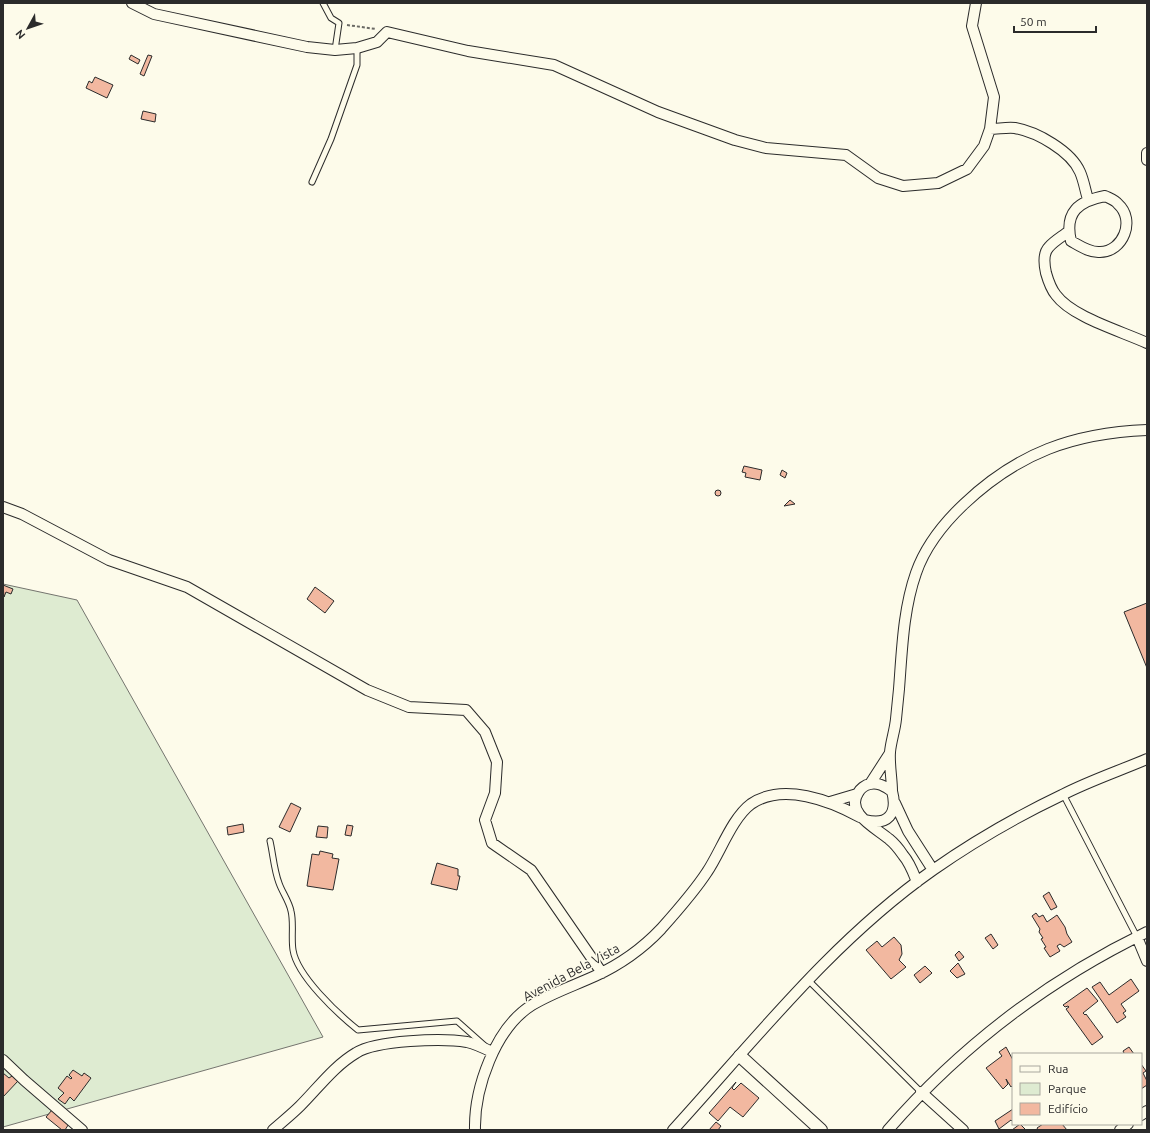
<svg xmlns="http://www.w3.org/2000/svg" width="1150" height="1133" font-family="Ubuntu,sans-serif">
  <style>
    .green { fill: #deebd1; stroke: #74746e }
    .building { fill: #f2b8a0; stroke: #2b2b2b }
    .lines { fill: none; stroke-linecap: round; stroke-linejoin: round }
    .service-casing { stroke: #2b2b2b; stroke-width: 7 }
    .minor-casing { stroke: #2b2b2b; stroke-width: 12 }
    .tertiary-casing { stroke: #2b2b2b; stroke-width: 14 }
    .path { stroke: #6a6964; stroke-width: 2; stroke-dasharray: 3 2; stroke-linecap: butt }
    .service { stroke: #fdfbea; stroke-width: 5 }
    .minor { stroke: #fdfbea; stroke-width: 10 }
    .tertiary { stroke: #fdfbea; stroke-width: 12 }
    .labels { text-anchor: middle; dominant-baseline: central; stroke-width: 3; stroke-linejoin: round; paint-order: stroke }
    .street-label { font-size: 13px; fill: #2b2b2b; stroke: #fdfbea }
  </style>
  <rect width="100%" height="100%" fill="#fdfbea"/>
  <path class="green" d="M3,584L77,600L323,1037L3,1127Z"/>
  <path class="building" d="M131,55L140,60L138,64L129,59Z
    M148,55L152,56L144,76L140,74Z
    M95,77L113,85L107,98L86,88L89,81L92,83Z
    M143,111L156,114L155,122L141,119Z
    M744,466L762,470L760,480L745,477L746,473L742,472Z
    M782,470L787,473L785,478L780,475Z
    M715 493a3 3 0 1 1 6 0a3 3 0 1 1-6 0Z
    M790,500L795,504L784,506Z
    M3,585L13,589L11,594L6,592L4,597Z
    M315,587L334,601L325,613L307,599Z
    M1147,603V668L1124,612Z
    M291,803L301,808L290,832L279,827Z
    M243,824L244,832L228,835L227,827Z
    M347,825L353,826L351,836L345,835Z
    M318,826L328,827L327,838L316,837Z
    M320,851L333,854L332,858L339,859L333,890L307,886L312,854L319,855Z
    M437,863L458,869V876H460L457,890L431,884Z
    M1049,892L1057,907L1051,910L1043,896Z
    M1036,913L1039,917L1043,915L1047,922L1057,915L1065,927L1067,934L1072,942L1064,947L1060,944L1057,946L1060,951L1050,957L1044,948L1046,947L1041,939L1043,938L1039,932L1040,929L1032,916Z
    M991,934L998,945L993,949L985,938Z
    M894,937L901,945L902,954L899,960L906,967L891,979L866,950L877,941L882,947Z
    M959,951L964,957L959,961L955,955Z
    M958,963L965,974L957,978L950,971Z
    M925,966L932,973L920,983L914,975Z
    M1131,979L1139,991L1121,1004L1126,1011L1123,1013L1126,1017L1117,1023L1092,987L1100,982L1109,995Z
    M1087,988L1098,1001L1083,1013L1085,1015L1086,1014L1103,1037L1092,1045L1066,1009L1069,1007L1068,1006L1065,1007L1063,1005Z
    M1006,1047L1013,1060V1085L1011,1087L1006,1079L1008,1084L1003,1089L986,1068L1002,1056L999,1052Z
    M1129,1047L1134,1054H1122L1124,1053L1123,1051Z
    M1141,1064L1146,1071L1143,1073L1147,1081V1085L1141,1089Z
    M73,1070L82,1076L84,1073L91,1078L74,1101L70,1097L65,1104L58,1099L64,1093L58,1088L67,1076L71,1079L72,1078L69,1075Z
    M3,1073L9,1078L12,1076L18,1081L3,1097Z
    M736,1082L732,1088L734,1090L741,1083L759,1098L743,1117L730,1107L718,1121L709,1113Z
    M1013,1109V1122L1011,1120L999,1129L995,1121Z
    M52,1110L70,1122L65,1130H62L46,1117Z
    M716,1122L721,1126L718,1130H709Z
    M1020,1124L1026,1130H1012Z
    M1043,1124H1062L1067,1130H1038L1037,1128Z"/>
  <g class="lines">
    <defs>
      <path id="service" d="M323,3L331,18L339,23L335,50
        M312,182L331,139L357,65V48
        M1063,794L1137,937
        M270,841C273,854 274,870 279,883C282,892 289,901 291,911C294,923 291,937 293,950C297,976 338,1014 358,1030L457,1021L484,1045
        M808,980L921,1092"/>
      <path id="minor" d="M132,3L154,14L307,47L335,50L357,48L377,42L387,32L468,51L554,65L658,112L735,140L766,148L846,155L878,178L903,186L938,183L967,169L984,146L990,129L994,97L972,26L976,3
        M990,129C998,129 1007,127 1015,128C1037,132 1071,151 1080,172C1084,181 1085,190 1088,199
        M1147,153V160
        M1105,196C1109,198 1115,200 1118,204C1136,220 1123,252 1100,252C1090,253 1080,246 1071,241C1064,212 1079,201 1105,196Z
        M1069,231C1063,236 1054,241 1049,247C1043,253 1044,264 1046,273C1048,280 1051,289 1056,295C1072,317 1121,331 1147,343
        M3,507L22,514L109,560L187,587L367,690L409,707L466,710L485,732L497,762L495,793L485,820L492,843L531,870L602,973
        M870,784L890,753
        M892,791C892,779 889,764 890,752C891,741 895,730 896,719C897,709 898,699 899,689C902,651 903,610 916,573C925,547 944,523 964,504C1018,453 1073,433 1147,430
        M830,802L857,794
        M895,803L908,831L933,870
        M865,820C888,826 898,814 892,791C885,787 879,782 870,784C865,785 860,789 858,793C845,813 876,828 889,839C894,843 899,849 903,855C910,863 913,872 917,882
        M1137,937L1147,961
        M3,1060L24,1080L82,1130
        M921,1092L963,1130
        M1141,1115L1147,1111
        M273,1130C282,1122 292,1114 300,1106C318,1088 334,1066 356,1053C376,1040 443,1038 467,1042C476,1044 484,1048 492,1052
        M475,1130C474,1089 495,1028 532,1005C552,993 573,986 595,976C619,965 643,948 661,929C677,911 694,892 707,872C720,853 732,818 751,804C783,782 831,801 860,817
        M673,1130C755,1040 832,941 933,870C973,842 1018,816 1062,795C1089,781 1119,771 1147,759
        M888,1130C961,1046 1046,981 1147,932
        M1120,1130L1128,1124"/>
      <path id="tertiary" d="M740,1056L821,1130"/>
    </defs>
    <use href="#service" class="service-casing"/>
    <use href="#minor" class="minor-casing"/>
    <use href="#tertiary" class="tertiary-casing"/>
    <path class="path" d="M347,25L376,29"/>
    <use href="#service" class="service"/>
    <use href="#minor" class="minor"/>
    <use href="#tertiary" class="tertiary"/>
  </g>
  <g class="labels">
    <g class="street-label">
      <text transform="translate(571 972) rotate(-28)">Avenida Bela Vista</text>
    </g>
  </g>
  <rect width="1150" height="1133" fill="none" stroke="#2b2b2b" stroke-width="8"/>
  <rect x="1012" y="1053" width="130" height="72" fill="#fdfbea" stroke="#a9a89e"/>
  <rect x="1020" y="1066" width="20" height="6" fill="#fdfbea" stroke="#a9a89e"/>
  <text x="1048" y="1073" font-size="12" fill="#2b2b2b">Rua</text>
  <rect x="1020" y="1083" width="20" height="12" fill="#deebd1" stroke="#a9a89e"/>
  <text x="1048" y="1093" font-size="12" fill="#2b2b2b">Parque</text>
  <rect x="1020" y="1103" width="20" height="12" fill="#f2b8a0" stroke="#a9a89e"/>
  <text x="1048" y="1113" font-size="12" fill="#2b2b2b">Edifício</text>
  <g transform="translate(28 28) rotate(230)" stroke="#fdfbea" stroke-width="3" paint-order="stroke">
  <path d="M0-3L7 15L0 10L-7 15Z" fill="#2b2b2b"/>
  <text y="-6" font-size="11" font-weight="bold" text-anchor="middle" fill="#2b2b2b">N</text>
  </g>
  <path d="M1014 26v6h82v-6" fill="none" stroke="#2b2b2b" stroke-width="2"/>
  <text x="1020" y="26" font-size="12" fill="#2b2b2b" stroke="#fdfbea" stroke-width="3" paint-order="stroke">50 m</text>
</svg>
